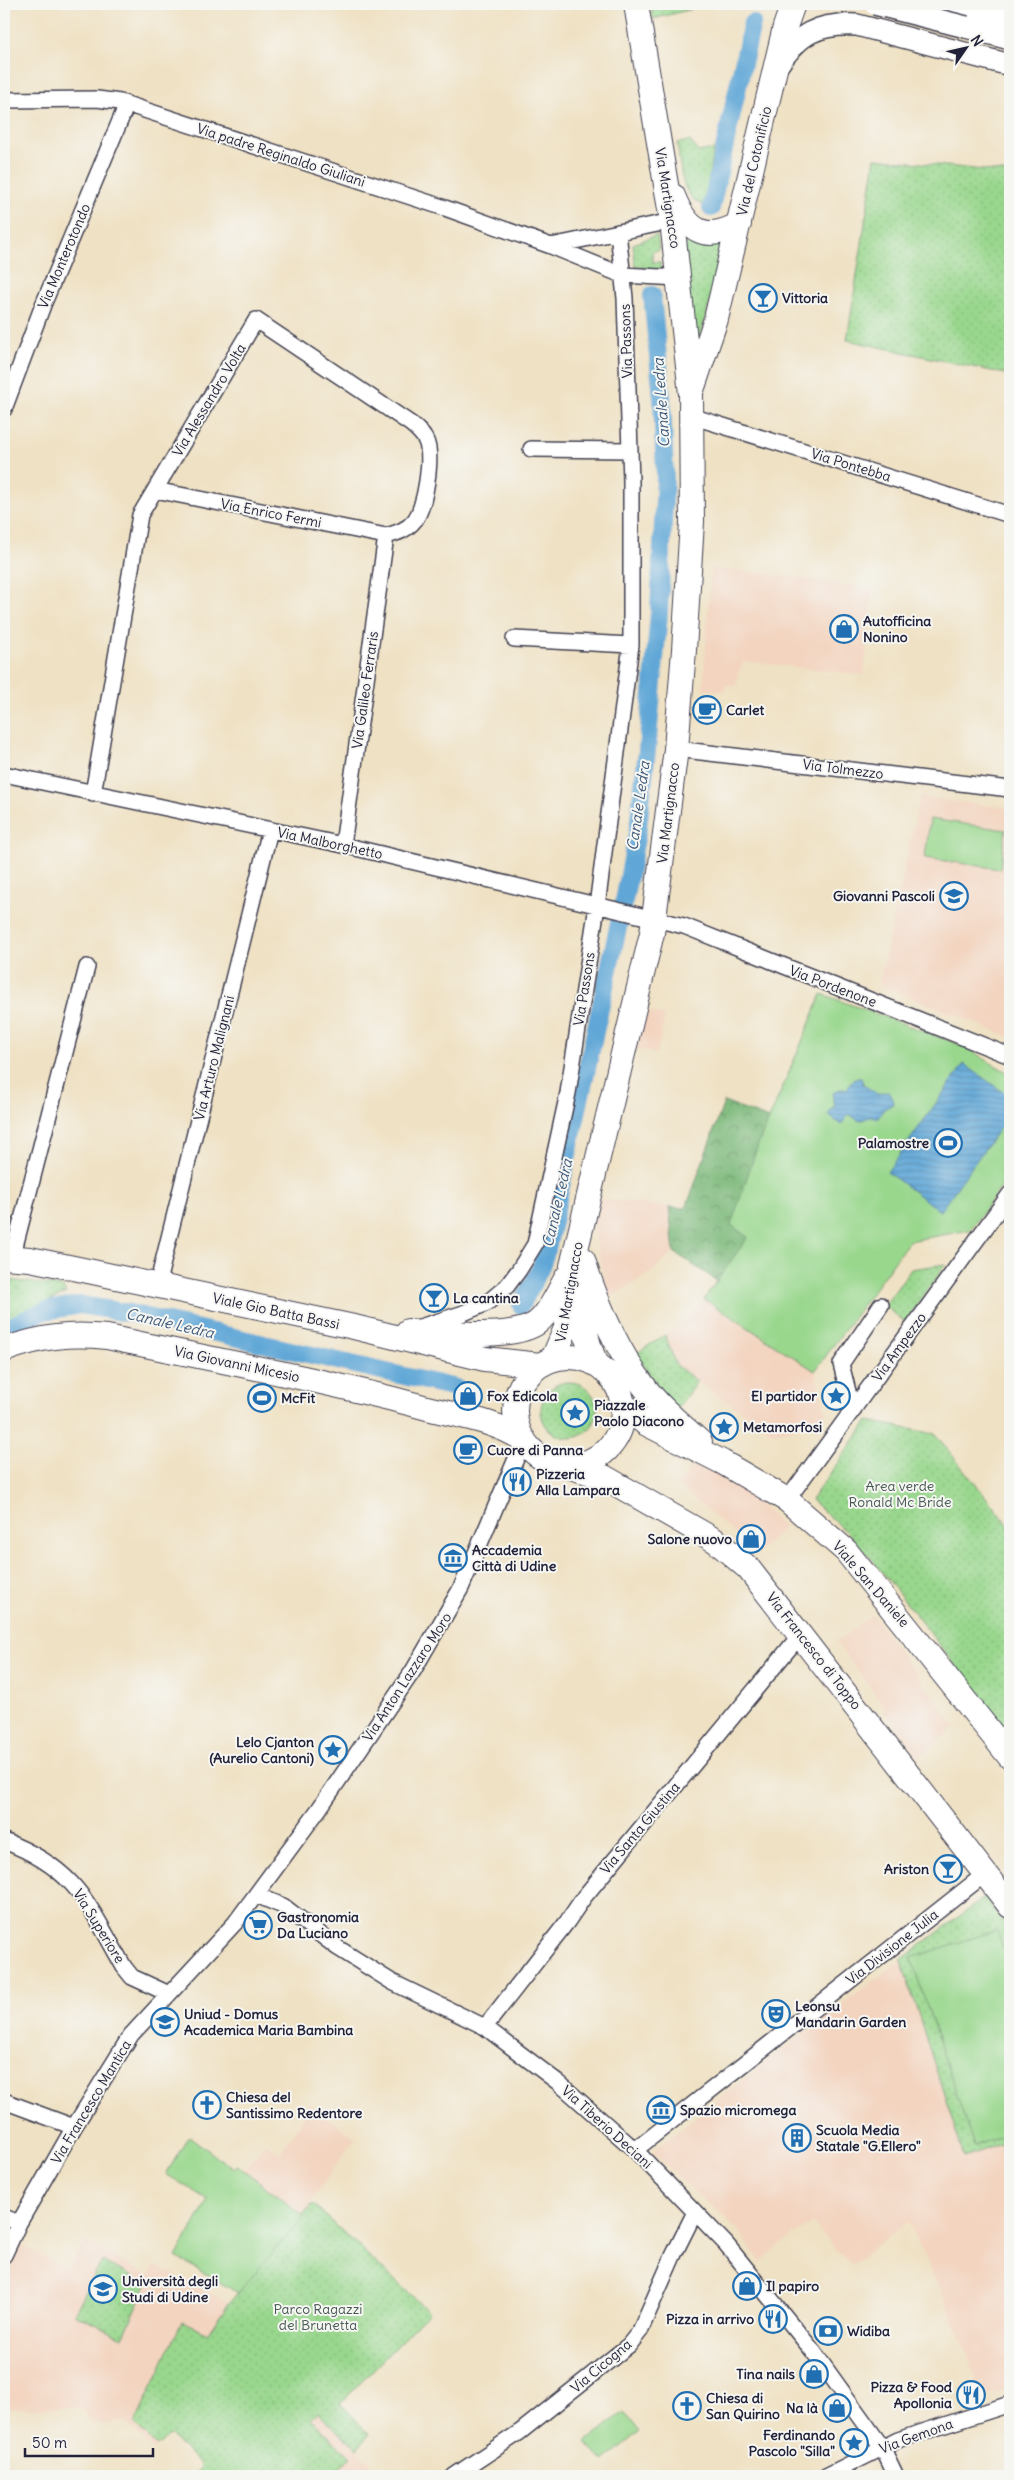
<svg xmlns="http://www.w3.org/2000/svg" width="1014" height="2480" font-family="Delius,sans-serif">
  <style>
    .built { fill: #f3d4bf }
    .green { fill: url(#green-dots); stroke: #5e7c64 }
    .forest { fill: url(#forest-crowns); stroke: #4e6d5a }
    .pitch { fill: #99d78d; stroke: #5e7c64 }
    .water { fill: url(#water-rules); stroke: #426489 }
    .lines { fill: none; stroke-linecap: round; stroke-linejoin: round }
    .canal { stroke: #61a7d7; stroke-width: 18 }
    .street-casing { stroke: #413f4f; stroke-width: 18 }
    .secondary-casing { stroke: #413f4f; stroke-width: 24 }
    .primary-casing { stroke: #413f4f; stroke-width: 26 }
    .street { stroke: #fff; stroke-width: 15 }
    .secondary { stroke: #fff; stroke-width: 21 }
    .primary { stroke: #fff; stroke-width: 24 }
    .secondary-bridge-casing { stroke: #413f4f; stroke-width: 24; stroke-linecap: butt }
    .secondary-bridge { stroke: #fff; stroke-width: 21 }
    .labels { text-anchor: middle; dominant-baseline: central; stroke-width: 4; stroke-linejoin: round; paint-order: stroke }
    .street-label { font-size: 14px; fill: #22223b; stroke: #f6f6f2 }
    .poi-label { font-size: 14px; font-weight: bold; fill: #22223b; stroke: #f6f6f2; text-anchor: start }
    .park-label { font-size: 14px; fill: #465854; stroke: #f6f6f2 }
    .water-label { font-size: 15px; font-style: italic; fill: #3b5779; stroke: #f6f6f2 }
  </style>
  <defs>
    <pattern id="green-dots" width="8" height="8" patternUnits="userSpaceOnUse" patternTransform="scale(1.25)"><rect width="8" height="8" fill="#99d78d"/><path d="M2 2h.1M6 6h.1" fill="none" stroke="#84b87b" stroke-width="1.8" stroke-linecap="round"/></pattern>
    <pattern id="forest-crowns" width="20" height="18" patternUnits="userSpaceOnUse" patternTransform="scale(1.25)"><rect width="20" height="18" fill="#7ab878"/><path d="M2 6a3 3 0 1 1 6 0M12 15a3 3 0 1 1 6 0" fill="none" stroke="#649564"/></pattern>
    <pattern id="water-rules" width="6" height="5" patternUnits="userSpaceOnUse" patternTransform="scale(1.25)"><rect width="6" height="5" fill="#61a7d7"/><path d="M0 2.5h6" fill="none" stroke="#5088b0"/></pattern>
  </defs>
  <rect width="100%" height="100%" fill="#f6f6f2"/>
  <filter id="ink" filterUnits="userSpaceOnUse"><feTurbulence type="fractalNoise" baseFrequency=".02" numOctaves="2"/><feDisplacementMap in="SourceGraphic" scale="10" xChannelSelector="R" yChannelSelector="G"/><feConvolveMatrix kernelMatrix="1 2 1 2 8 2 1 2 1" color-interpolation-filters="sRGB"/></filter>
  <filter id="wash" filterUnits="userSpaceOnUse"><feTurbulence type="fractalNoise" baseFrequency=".0096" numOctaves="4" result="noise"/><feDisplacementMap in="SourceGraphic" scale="20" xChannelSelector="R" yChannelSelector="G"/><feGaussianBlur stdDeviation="1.12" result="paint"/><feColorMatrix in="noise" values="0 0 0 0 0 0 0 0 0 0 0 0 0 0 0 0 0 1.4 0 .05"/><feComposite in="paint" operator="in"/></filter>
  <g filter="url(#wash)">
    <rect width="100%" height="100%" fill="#efe1c3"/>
    <path class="built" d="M711,568L770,574L873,589L864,675L744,661L739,671L736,686L726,684L724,691L703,689Z
      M920,797L1010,808V1037L879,984Z
      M645,1010L665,1016L657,1054L637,1049Z
      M599,1199L669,1207L674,1252L650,1273L609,1299L596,1241L594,1216Z
      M704,1299L815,1371L826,1412L818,1423L773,1433L697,1381L677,1409L665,1335L686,1319Z
      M696,1459L746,1491L784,1527L758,1553L679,1486Z
      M872,1615L956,1727L918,1757L883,1710L885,1707L836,1642Z
      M901,1960L964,2157L1010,2141V2388L981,2397L968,2354L946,2302L908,2222L851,2265L812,2223L786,2240L760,2262L738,2229L684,2183L652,2152L763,2064Z
      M308,2103L355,2138L310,2202L429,2312L341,2403L369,2435L357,2449L383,2476H193L202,2466L169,2435L154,2450L125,2421L98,2425L92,2423L82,2407L4,2409V2285L20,2245L69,2269L84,2241L149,2276L155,2265L229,2303L303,2216L243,2171L266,2143L280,2153L301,2122Z"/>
    <path class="green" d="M650,4H655L692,9L653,19Z
      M720,4H774L771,13Z
      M690,141L698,152L714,149L704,205C679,199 681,164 677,143Z
      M875,158L1010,173V375L847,340Z
      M657,235L659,250L652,252L653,262H660L661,271L635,266L633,244Z
      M684,237C698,247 711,244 727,240L693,364Z
      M946,1264L905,1322L884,1306L911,1269Z
      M4,1279L63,1287L66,1293L4,1323Z
      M665,1335L676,1365L697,1381L677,1409L662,1392L635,1354Z
      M541 1410a28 28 0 1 1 56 0a28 28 0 1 1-56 0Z
      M868,1421L935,1434L1010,1527V1735L874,1562L848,1533L811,1500Z
      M985,1897L1010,1931V2141L964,2157L901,1960Z
      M313,2204L429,2312L341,2403L369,2435L357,2449L318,2412L311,2419L350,2457L333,2476H193L202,2466L169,2435L157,2446L135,2424L182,2321L208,2333L229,2303Z
      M102,2261L147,2285L123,2337L74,2314Z"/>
    <path class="forest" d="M724,1102L769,1119L758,1145L748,1237L717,1281L674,1252L669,1207L686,1208Z"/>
    <path class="pitch" d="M930,819L1006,830L1000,869L925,858Z
      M822,994L961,1045L1010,1074V1175L970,1230L909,1241L815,1371L704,1299L748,1237L731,1225L758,1145Z
      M997,1930L1010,1970V2134L974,2146L911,1958Z
      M189,2136L233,2169L237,2165L304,2216L238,2293L176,2257L208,2200L166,2174Z
      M624,2412L640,2432L603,2462L586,2442Z"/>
    <path class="water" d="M964,1064L1010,1097V1114L940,1211L887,1172Z
      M854,1078H861L864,1085L877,1094L888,1092L892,1095L893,1104L884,1109L877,1118L870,1117L859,1121L849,1114L841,1125L828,1115L835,1105L833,1101V1093L840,1089H847Z"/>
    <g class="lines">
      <path class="canal" d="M711,208L752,23
        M521,1305L540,1269L547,1249L625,896L638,828L647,750L659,613L665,478L662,398L652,295
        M4,1329L44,1311L80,1305L129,1313L456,1388"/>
    </g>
  </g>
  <g filter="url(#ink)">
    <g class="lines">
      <defs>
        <path id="street" d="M4,100L97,99L120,102L445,208L551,246L622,275L679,278
          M551,246L672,221
          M4,409L43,305L127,104
          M691,416L1010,515
          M531,449L630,450
          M514,639L631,645
          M676,749L1010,789
          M4,774L343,845L684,926L1010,1056
          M93,794L140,515L256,320L411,424C417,429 423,434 426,441C433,457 425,509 414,521C407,530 397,533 386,536L155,490
          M343,845L386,536
          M12,1258L87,967
          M157,1286L270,830
          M420,1327L461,1314L487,1303L507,1286L519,1270L535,1244L568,1093L597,906L631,645V482L625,298L618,232
          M853,1411L841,1364L881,1305
          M787,1500L1010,1194
          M4,1841C77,1869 88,1904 124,1967L132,1977L169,1994
          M256,1895L283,1906L338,1948L392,1982L485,2027L559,2083L635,2150L726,2244L813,2351L882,2447L896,2476
          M485,2027L567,1922L584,1897L801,1634
          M4,2101L74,2127
          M635,2150L985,1874
          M4,2217L19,2223
          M4,2255L19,2223L74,2127L131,2035L235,1923L319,1809L413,1671L461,1588L524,1440
          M454,2476L520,2432L629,2345L640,2331L673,2256L695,2212
          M826,2476L898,2440L1010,2404"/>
        <path id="secondary" d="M951,4L1010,19
          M966,27L1010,39
          M777,66C799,34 816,23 857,25L1010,65"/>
        <path id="primary" d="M673,196C687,231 705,243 739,224
          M693,387L716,319L785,27L793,4
          M4,1257L30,1259L88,1271L354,1327L485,1359L540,1365
          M583,1260C597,1304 615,1347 643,1385C659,1407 680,1424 700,1442
          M583,1281C584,1311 582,1338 597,1364
          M408,1331C438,1332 515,1341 538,1322C551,1311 558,1292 567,1277
          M4,1350C39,1337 69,1333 107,1337C210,1359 314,1378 416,1405C453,1416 491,1418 524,1440
          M515 1411a54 54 0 1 1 108 0a54 54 0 1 1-108 0Z
          M553,1359L566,1328L572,1266L652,933L676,749L684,650L692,522L691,394L672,221L636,4
          M622,1403L645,1423L722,1462L787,1500L846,1551L1010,1757
          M561,1464L604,1477L716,1541L748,1568L1010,1906"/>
      </defs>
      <use href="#street" class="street-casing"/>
      <use href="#secondary" class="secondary-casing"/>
      <use href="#primary" class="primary-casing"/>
      <use href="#street" class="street"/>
      <use href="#secondary" class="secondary"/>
      <use href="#primary" class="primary"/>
      <defs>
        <path id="secondary-bridge" d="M875,4L966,27"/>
      </defs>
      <use href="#secondary-bridge" class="secondary-bridge-casing"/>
      <use href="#secondary-bridge" class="secondary-bridge"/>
    </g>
  </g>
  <defs>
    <symbol id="bar-ring" viewBox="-11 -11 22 22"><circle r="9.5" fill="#f6f6f2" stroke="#1f6fb2" stroke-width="1.5"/><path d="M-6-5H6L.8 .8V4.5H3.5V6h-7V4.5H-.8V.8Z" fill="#1f6fb2"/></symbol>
    <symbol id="shop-ring" viewBox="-11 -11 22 22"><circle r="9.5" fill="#f6f6f2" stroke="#1f6fb2" stroke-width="1.5"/><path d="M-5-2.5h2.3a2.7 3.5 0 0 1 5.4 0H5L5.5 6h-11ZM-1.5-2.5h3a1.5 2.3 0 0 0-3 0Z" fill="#1f6fb2"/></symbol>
    <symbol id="cafe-ring" viewBox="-11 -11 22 22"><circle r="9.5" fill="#f6f6f2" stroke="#1f6fb2" stroke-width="1.5"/><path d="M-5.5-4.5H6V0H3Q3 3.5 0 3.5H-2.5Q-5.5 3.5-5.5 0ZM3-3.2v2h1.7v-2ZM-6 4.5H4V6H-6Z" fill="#1f6fb2"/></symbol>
    <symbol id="school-ring" viewBox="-11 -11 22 22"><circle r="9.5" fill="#f6f6f2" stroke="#1f6fb2" stroke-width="1.5"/><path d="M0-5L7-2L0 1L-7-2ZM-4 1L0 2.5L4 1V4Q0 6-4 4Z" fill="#1f6fb2"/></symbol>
    <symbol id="stadium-ring" viewBox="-11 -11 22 22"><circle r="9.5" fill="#f6f6f2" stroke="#1f6fb2" stroke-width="1.5"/><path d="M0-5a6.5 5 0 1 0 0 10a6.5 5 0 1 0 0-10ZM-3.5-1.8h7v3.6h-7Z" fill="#1f6fb2"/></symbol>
    <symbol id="sight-ring" viewBox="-11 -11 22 22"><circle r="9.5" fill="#f6f6f2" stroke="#1f6fb2" stroke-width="1.5"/><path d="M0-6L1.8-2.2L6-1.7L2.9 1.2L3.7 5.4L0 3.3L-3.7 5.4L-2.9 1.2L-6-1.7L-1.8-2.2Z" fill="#1f6fb2"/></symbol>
    <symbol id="restaurant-ring" viewBox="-11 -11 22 22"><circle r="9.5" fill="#f6f6f2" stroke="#1f6fb2" stroke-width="1.5"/><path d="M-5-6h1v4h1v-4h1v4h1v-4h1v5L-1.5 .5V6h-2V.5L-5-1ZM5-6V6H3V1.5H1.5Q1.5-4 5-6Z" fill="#1f6fb2"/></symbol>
    <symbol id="museum-ring" viewBox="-11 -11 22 22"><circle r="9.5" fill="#f6f6f2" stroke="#1f6fb2" stroke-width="1.5"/><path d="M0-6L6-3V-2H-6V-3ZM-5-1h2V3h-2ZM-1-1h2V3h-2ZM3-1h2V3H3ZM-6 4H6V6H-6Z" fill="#1f6fb2"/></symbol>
    <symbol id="supermarket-ring" viewBox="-11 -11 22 22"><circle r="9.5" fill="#f6f6f2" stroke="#1f6fb2" stroke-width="1.5"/><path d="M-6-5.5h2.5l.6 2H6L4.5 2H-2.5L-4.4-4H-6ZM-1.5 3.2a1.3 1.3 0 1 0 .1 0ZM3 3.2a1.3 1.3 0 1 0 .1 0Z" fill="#1f6fb2"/></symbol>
    <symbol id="theatre-ring" viewBox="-11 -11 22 22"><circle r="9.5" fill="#f6f6f2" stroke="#1f6fb2" stroke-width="1.5"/><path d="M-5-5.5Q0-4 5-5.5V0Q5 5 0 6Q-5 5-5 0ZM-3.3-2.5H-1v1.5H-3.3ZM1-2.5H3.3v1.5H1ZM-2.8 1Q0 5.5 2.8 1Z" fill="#1f6fb2"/></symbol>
    <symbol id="university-ring" viewBox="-11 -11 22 22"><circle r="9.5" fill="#f6f6f2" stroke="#1f6fb2" stroke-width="1.5"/><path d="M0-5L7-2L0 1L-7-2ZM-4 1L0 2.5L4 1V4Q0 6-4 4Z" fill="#1f6fb2"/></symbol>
    <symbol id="church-ring" viewBox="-11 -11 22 22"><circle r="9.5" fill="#f6f6f2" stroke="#1f6fb2" stroke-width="1.5"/><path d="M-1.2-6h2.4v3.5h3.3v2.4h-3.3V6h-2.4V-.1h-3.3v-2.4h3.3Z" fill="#1f6fb2"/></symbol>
    <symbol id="building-ring" viewBox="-11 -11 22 22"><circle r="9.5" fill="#f6f6f2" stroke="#1f6fb2" stroke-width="1.5"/><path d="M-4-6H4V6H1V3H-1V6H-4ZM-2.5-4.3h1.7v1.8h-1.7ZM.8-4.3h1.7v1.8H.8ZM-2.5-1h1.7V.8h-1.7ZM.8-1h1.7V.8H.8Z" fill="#1f6fb2"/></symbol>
    <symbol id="bank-ring" viewBox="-11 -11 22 22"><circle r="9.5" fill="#f6f6f2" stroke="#1f6fb2" stroke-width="1.5"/><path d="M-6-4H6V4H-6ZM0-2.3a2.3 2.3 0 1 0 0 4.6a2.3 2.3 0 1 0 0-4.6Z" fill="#1f6fb2"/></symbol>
  </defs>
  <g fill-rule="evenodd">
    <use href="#bar-ring" x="747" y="282" width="32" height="32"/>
    <use href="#shop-ring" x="828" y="613" width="32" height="32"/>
    <use href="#cafe-ring" x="691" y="694" width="32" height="32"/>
    <use href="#school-ring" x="938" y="880" width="32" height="32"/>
    <use href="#stadium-ring" x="932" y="1127" width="32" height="32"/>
    <use href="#bar-ring" x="418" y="1282" width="32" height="32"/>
    <use href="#shop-ring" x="452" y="1380" width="32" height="32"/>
    <use href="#sight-ring" x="820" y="1380" width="32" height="32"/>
    <use href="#stadium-ring" x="246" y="1382" width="32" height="32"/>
    <use href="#sight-ring" x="559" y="1397" width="32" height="32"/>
    <use href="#sight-ring" x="708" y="1411" width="32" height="32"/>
    <use href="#cafe-ring" x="452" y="1434" width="32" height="32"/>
    <use href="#restaurant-ring" x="501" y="1466" width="32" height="32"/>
    <use href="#shop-ring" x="735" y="1523" width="32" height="32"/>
    <use href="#museum-ring" x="437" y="1542" width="32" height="32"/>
    <use href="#sight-ring" x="317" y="1734" width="32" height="32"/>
    <use href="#bar-ring" x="932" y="1853" width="32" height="32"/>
    <use href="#supermarket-ring" x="242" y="1909" width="32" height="32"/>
    <use href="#theatre-ring" x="760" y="1998" width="32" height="32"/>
    <use href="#university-ring" x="149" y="2006" width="32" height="32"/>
    <use href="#church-ring" x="191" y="2089" width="32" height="32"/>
    <use href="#museum-ring" x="645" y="2094" width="32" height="32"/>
    <use href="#building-ring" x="781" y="2122" width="32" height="32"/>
    <use href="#shop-ring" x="731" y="2270" width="32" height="32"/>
    <use href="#university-ring" x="87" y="2273" width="32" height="32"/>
    <use href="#restaurant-ring" x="757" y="2303" width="32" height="32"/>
    <use href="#bank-ring" x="812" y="2315" width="32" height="32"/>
    <use href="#shop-ring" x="798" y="2358" width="32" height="32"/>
    <use href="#restaurant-ring" x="955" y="2379" width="32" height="32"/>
    <use href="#church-ring" x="671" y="2390" width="32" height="32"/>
    <use href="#shop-ring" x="821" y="2392" width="32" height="32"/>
    <use href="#sight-ring" x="838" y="2427" width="32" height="32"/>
  </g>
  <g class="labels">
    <g class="street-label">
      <text transform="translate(281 155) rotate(18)">Via padre Reginaldo Giuliani</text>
      <text transform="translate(754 161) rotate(-77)">Via del Cotonificio</text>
      <text transform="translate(668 198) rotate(81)">Via Martignacco</text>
      <text transform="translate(64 256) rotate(-67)">Via Monterotondo</text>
      <text transform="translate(626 341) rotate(-92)">Via Passons</text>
      <text transform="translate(209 400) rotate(-59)">Via Alessandro Volta</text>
      <text transform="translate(851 465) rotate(17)">Via Pontebba</text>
      <text transform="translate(271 513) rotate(11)">Via Enrico Fermi</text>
      <text transform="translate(365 690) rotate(-82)">Via Galileo Ferraris</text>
      <text transform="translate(843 769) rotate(7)">Via Tolmezzo</text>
      <text transform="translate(668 813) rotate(-83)">Via Martignacco</text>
      <text transform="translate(330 843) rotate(12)">Via Malborghetto</text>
      <text transform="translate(833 986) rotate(21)">Via Pordenone</text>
      <text transform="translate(584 989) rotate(-81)">Via Passons</text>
      <text transform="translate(214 1058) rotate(-76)">Via Arturo Malignani</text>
      <text transform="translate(569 1292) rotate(-80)">Via Martignacco</text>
      <text transform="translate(276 1311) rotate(12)">Viale Gio Batta Bassi</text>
      <text transform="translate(899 1347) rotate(-54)">Via Ampezzo</text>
      <text transform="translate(237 1364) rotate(12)">Via Giovanni Micesio</text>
      <text transform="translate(871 1584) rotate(49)">Viale San Daniele</text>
      <text transform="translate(814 1651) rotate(52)">Via Francesco di Toppo</text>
      <text transform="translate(407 1677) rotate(-57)">Via Anton Lazzaro Moro</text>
      <text transform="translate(640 1828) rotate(-50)">Via Santa Giustina</text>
      <text transform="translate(99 1926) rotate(58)">Via Superiore</text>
      <text transform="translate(892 1947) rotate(-38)">Via Divisione Julia</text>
      <text transform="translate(91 2102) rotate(-59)">Via Francesco Mantica</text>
      <text transform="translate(607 2127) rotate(42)">Via Tiberio Deciani</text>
      <text transform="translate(601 2366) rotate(-40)">Via Cicogna</text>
      <text transform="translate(916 2436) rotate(-20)">Via Gemona</text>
    </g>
    <g class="poi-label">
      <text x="782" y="298">Vittoria</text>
      <text x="863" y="621">Autofficina<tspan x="863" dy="16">Nonino</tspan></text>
      <text x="726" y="710">Carlet</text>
      <text x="935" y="896" text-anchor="end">Giovanni Pascoli</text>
      <text x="929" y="1143" text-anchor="end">Palamostre</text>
      <text x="453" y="1298">La cantina</text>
      <text x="487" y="1396">Fox Edicola</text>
      <text x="817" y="1396" text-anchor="end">El partidor</text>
      <text x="281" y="1398">McFit</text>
      <text x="594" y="1405">Piazzale<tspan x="594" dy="16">Paolo Diacono</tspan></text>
      <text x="743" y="1427">Metamorfosi</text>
      <text x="487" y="1450">Cuore di Panna</text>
      <text x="536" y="1474">Pizzeria<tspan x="536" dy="16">Alla Lampara</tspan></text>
      <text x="732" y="1539" text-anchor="end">Salone nuovo</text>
      <text x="472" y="1550">Accademia<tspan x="472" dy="16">Città di Udine</tspan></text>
      <text x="314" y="1742" text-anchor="end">Lelo Cjanton<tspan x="314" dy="16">(Aurelio Cantoni)</tspan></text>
      <text x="929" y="1869" text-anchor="end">Ariston</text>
      <text x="277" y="1917">Gastronomia<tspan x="277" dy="16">Da Luciano</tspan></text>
      <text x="795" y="2006">Leonsu<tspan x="795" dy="16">Mandarin Garden</tspan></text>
      <text x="184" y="2014">Uniud - Domus<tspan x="184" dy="16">Academica Maria Bambina</tspan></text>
      <text x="226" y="2097">Chiesa del<tspan x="226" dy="16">Santissimo Redentore</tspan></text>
      <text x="680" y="2110">Spazio micromega</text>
      <text x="816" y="2130">Scuola Media<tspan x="816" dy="16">Statale "G.Ellero"</tspan></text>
      <text x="122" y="2281">Università degli<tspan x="122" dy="16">Studi di Udine</tspan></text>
      <text x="766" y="2286">Il papiro</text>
      <text x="754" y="2319" text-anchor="end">Pizza in arrivo</text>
      <text x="847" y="2331">Widiba</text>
      <text x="795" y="2374" text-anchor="end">Tina nails</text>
      <text x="952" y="2387" text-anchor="end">Pizza &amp; Food<tspan x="952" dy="16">Apollonia</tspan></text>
      <text x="706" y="2398">Chiesa di<tspan x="706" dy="16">San Quirino</tspan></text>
      <text x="818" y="2408" text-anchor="end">Na là</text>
      <text x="835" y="2435" text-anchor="end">Ferdinando<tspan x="835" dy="16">Pascolo "Silla"</tspan></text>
    </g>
    <g class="park-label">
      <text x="900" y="1486">Area verde<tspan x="900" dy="16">Ronald Mc Bride</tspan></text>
      <text x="318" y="2309">Parco Ragazzi<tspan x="318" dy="16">del Brunetta</tspan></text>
    </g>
    <g class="water-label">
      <text transform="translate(661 403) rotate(-94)">Canale Ledra</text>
      <text transform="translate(638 806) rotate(-82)">Canale Ledra</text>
      <text transform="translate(557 1203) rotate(-77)">Canale Ledra</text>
      <text transform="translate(170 1323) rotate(13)">Canale Ledra</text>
    </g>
  </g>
  <rect width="1014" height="2480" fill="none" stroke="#f6f6f2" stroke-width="20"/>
  <g transform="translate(966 48) rotate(56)" stroke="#f6f6f2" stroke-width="4" paint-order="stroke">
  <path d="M0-4L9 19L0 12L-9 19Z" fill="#22223b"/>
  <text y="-8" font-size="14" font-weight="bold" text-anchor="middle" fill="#22223b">N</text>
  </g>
  <path d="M25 2448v8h128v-8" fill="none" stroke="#22223b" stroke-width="2.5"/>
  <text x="32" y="2448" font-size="15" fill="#22223b" stroke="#f6f6f2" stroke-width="4" paint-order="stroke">50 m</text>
</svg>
